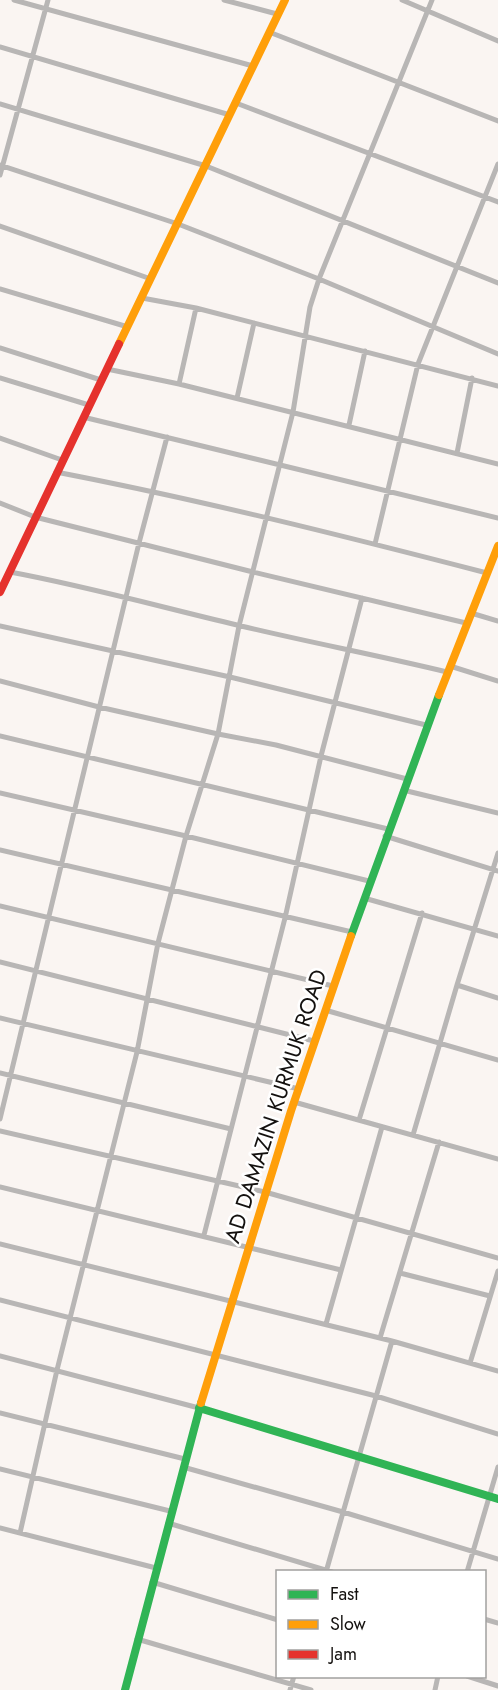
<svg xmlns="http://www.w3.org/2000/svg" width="498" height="1690" font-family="Jost,sans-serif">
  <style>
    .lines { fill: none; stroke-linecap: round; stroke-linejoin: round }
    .street { stroke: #b8b6b5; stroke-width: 5 }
    .fast { stroke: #30b455; stroke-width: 8 }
    .slow { stroke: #ff9f0a; stroke-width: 8 }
    .jam { stroke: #e5322d; stroke-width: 8 }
    .labels { text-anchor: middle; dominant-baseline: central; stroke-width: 5; stroke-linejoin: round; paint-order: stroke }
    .street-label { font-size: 22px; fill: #14110f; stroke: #fff }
  </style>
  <rect width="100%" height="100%" fill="#faf5f2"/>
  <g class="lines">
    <path class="street" d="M14,0L253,66
      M224,0L277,14
      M402,0L498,41
      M269,32L498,121
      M0,47L230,115
      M236,103L498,202
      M0,104L206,166L498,283
      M0,165L178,224L319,279L498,354
      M0,175L48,0
      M0,226L151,279
      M0,289L128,327
      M142,298L196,308L498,386
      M0,348L101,380
      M107,369L179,384L498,464
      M0,378L89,405
      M179,384L196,308
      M237,398L254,323
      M83,417L498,518
      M349,425L365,351
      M0,438L62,460
      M457,453L472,378
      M56,472C201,500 344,536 487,573
      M0,503L35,517L253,572L466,623
      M375,544L418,364L498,164
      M10,572C86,586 161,607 237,625C307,642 377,655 447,672
      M471,613L498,621
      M0,626L230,677L426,725
      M450,666L498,681
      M0,681L99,707L218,734L276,745L407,779
      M0,736L388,829
      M403,790L498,813
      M0,793L186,836L369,881
      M385,836L498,871
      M0,850L352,932
      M364,898L498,936
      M0,906L333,986
      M0,962L314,1041
      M457,985L498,998
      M325,1010L498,1060
      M0,1018L299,1089
      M0,1073L231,1129
      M294,1102L498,1159
      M0,1119L139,543L167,437
      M359,1120L422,913
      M0,1131L265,1192L498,1258
      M413,1135L457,985L498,853
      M0,1187L341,1270
      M204,1235L285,918L321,756L362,598
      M0,1244L392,1341L498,1371
      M400,1273L490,1296
      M0,1300L376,1396L498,1434
      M326,1324L382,1127
      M380,1338L439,1142
      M0,1356L199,1408
      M470,1363L498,1271
      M0,1413L185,1459
      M183,1467L343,1512L498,1559
      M0,1469L170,1511
      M168,1523L332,1572
      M0,1528L156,1568
      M20,1533L57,1370L137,1052L158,943L186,836L218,734L239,626L293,412L310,307L319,279L432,0
      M326,1572L392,1341
      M467,1572L498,1467
      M152,1582L278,1620
      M484,1619L498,1623
      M137,1639L311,1690
      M467,1676L498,1686
      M290,1690L294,1676
      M435,1690L438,1676"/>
    <path class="fast" d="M351,936L439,695
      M199,1408L498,1499
      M125,1690L201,1403"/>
    <path class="slow" d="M119,344L285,0
      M439,695L498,546
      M201,1403L291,1111L351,936"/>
    <path class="jam" d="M0,592L119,344"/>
  </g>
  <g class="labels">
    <g class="street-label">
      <text transform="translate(275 1106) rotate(-72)">AD DAMAZIN KURMUK ROAD</text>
    </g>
  </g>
  <rect x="276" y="1570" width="210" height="108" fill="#ffffff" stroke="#a1a09f" stroke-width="1.5"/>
  <rect x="288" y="1590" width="30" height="9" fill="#30b455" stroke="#a1a09f" stroke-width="1.5"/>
  <text x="330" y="1600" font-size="18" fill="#14110f">Fast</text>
  <rect x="288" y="1620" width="30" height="9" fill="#ff9f0a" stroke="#a1a09f" stroke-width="1.5"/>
  <text x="330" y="1630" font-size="18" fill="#14110f">Slow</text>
  <rect x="288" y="1650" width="30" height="9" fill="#e5322d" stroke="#a1a09f" stroke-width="1.5"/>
  <text x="330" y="1660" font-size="18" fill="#14110f">Jam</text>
</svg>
